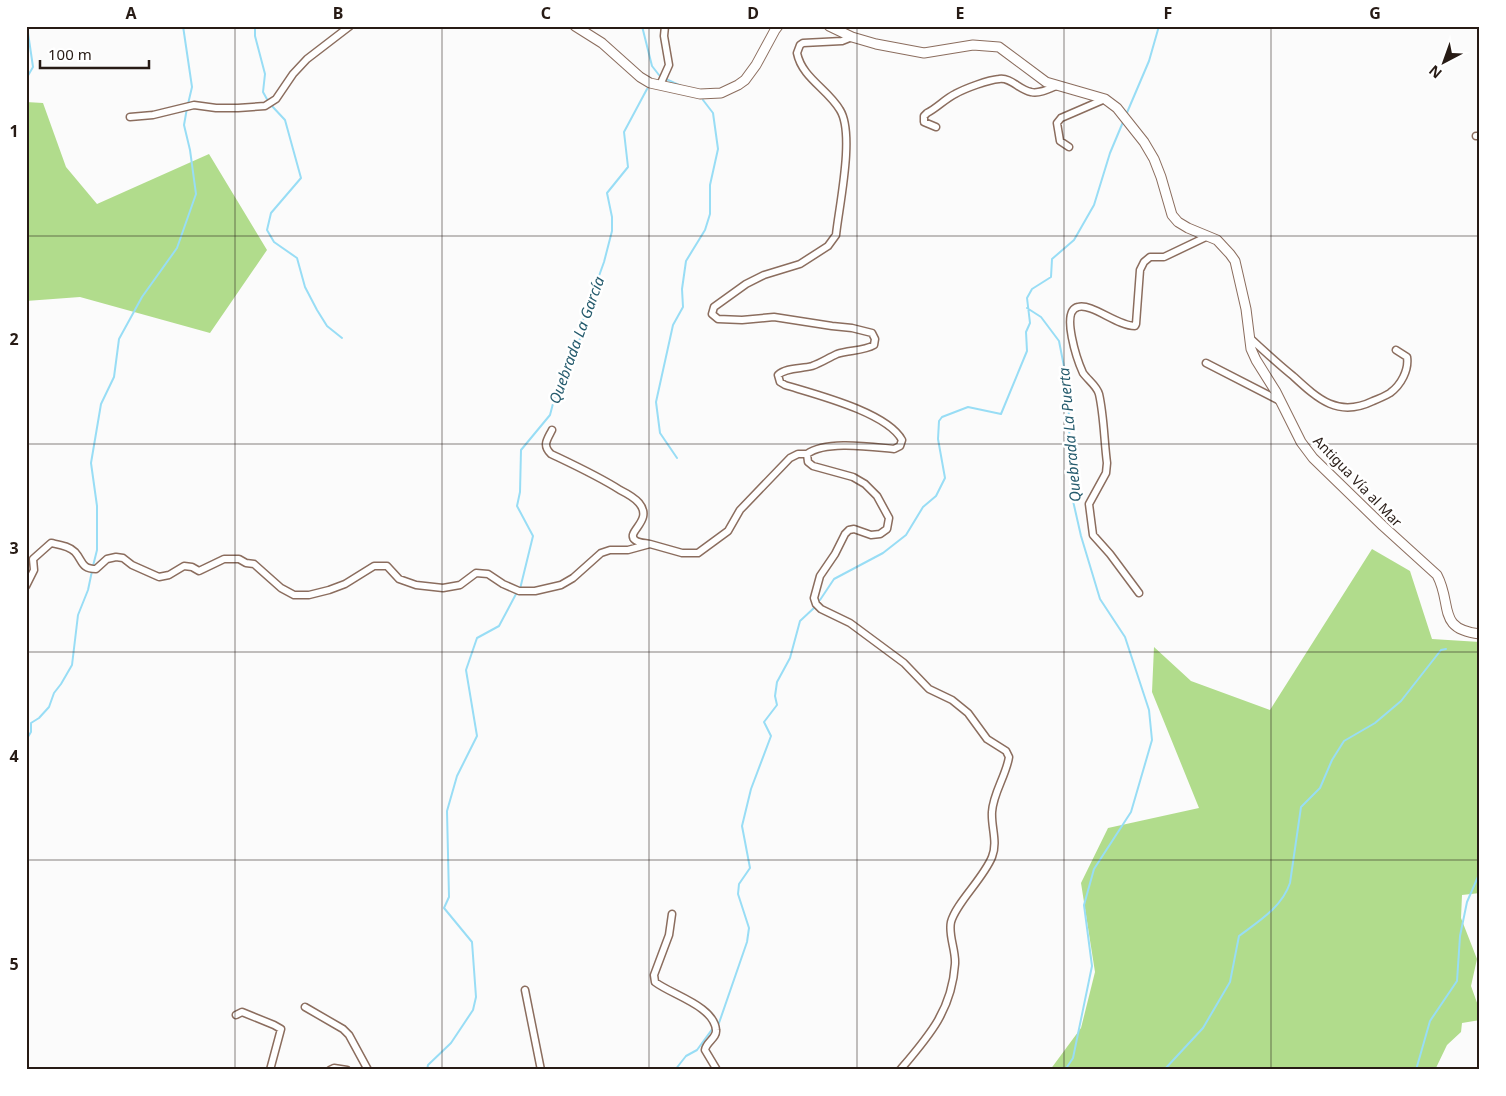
<svg xmlns="http://www.w3.org/2000/svg" width="1506" height="1096" font-family="'Noto Sans',sans-serif">
  <style>
    .green { fill: #b1dc8c }
    .lines { fill: none; stroke-linecap: round; stroke-linejoin: round }
    .stream { stroke: #98ddf5; stroke-width: 2 }
    .minor-casing { stroke: #8b6d5e; stroke-width: 9 }
    .secondary-casing { stroke: #8b6d5e; stroke-width: 11 }
    .minor { stroke: #fff; stroke-width: 6 }
    .secondary { stroke: #fff; stroke-width: 9 }
    .grid { fill: none; stroke: #271b15; stroke-width: 1; stroke-opacity: 0.55 }
    .labels { text-anchor: middle; dominant-baseline: central; stroke-width: 5; stroke-linejoin: round; paint-order: stroke }
    .street-label { font-size: 14px; fill: #271b15; stroke: #fff }
    .water-label { font-size: 15px; font-style: italic; fill: #255b6d; stroke: #fff }
    .neatline { fill: none; stroke: #271b15; stroke-width: 2 }
    .grid-label { font-size: 16px; text-anchor: middle; font-weight: bold; fill: #271b15 }
  </style>
  <rect width="100%" height="100%" fill="#fbfbfb"/>
  <path class="green" d="M26,102L43,103L66,167L97,204L209,154L267,250L210,333L80,297L26,301Z
    M1372,549L1410,571L1432,639L1480,642V893L1462,895L1461,918L1477,959L1471,986L1480,1011V1020L1462,1023L1461,1032L1447,1045L1435,1070H1050L1081,1028L1095,972L1081,883L1108,828L1199,808L1152,692L1154,647L1191,681L1270,710Z"/>
  <g class="lines">
    <path class="stream" d="M183,26L192,87L188,104
      M255,26V36L265,74L263,92L268,101
      M642,26L652,66L659,75
      M26,79L33,67L27,26
      M666,79L681,86
      M271,105L285,120L301,178L271,213L267,230L274,242L297,258L305,287L317,310L327,326L342,338
      M1126,115L1149,61L1159,26
      M1027,308L1041,317L1059,341L1068,387L1071,492L1081,536L1100,599L1125,637L1149,710L1152,740L1131,812L1094,869L1084,905L1092,966L1073,1058L1065,1070
      M677,458L660,433L656,402L673,325L683,307L682,289L686,261L705,230L710,214V185L718,149L713,113L703,100
      M93,566L97,550V506L91,463L101,404L114,377L119,339L142,297L177,248L196,194L190,150L184,125L187,108
      M520,589L533,536L517,506L520,492L521,450L550,415L561,373L582,335V323L604,262L612,231V217L607,193L628,167L624,132L647,89
      M820,600L834,579L883,553L906,535L923,507L936,496L945,478L938,439L939,421L942,417L968,407L1001,414L1027,351L1026,332L1030,323L1027,298L1032,289L1051,277L1052,259L1074,240L1094,205L1110,153L1123,122
      M26,740L31,732V723L39,718L49,707L54,693L61,684L72,665L78,615L88,590L92,571
      M719,1023L747,942L749,928L738,894L739,884L750,868L742,826L751,789L771,736L764,722L777,705L775,696L777,682L790,658L800,621L815,607
      M427,1070L428,1065L451,1043L473,1010L476,997L472,942L444,908L449,897L447,811L457,776L477,736L466,670L477,638L499,626L516,594
      M675,1070L686,1056L697,1050L713,1028
      M1164,1070L1203,1028L1230,982L1239,936C1259,921 1282,907 1290,883L1301,807L1320,788L1332,760L1344,741L1375,723L1401,701L1441,650L1446,649
      M1416,1070L1430,1021L1457,981L1460,936L1467,902L1480,872"/>
    <defs>
      <path id="minor" d="M852,37L842,41L803,43L800,45L797,53C802,78 828,89 840,110C855,134 839,206 836,235L828,246L800,264L764,275L746,284L714,307L712,314L718,319L742,320L774,317L832,326L852,328L872,333L875,339L874,345C864,351 849,350 837,354C828,358 821,363 812,366C802,369 786,367 778,375L780,382L785,385C814,394 887,412 902,440L900,446L894,449C872,447 826,440 807,454L808,462L813,466L853,477L865,484L877,496L889,518L887,529L880,534L871,535L854,529L849,530L845,534L835,554L820,576L814,598L816,604L821,609L850,623L904,663L929,689L952,700L968,713L987,739L1006,751L1009,757C1006,776 993,793 992,812C991,827 998,842 992,857C983,879 956,903 951,922C948,935 956,950 955,964C952,1010 929,1036 900,1070
        M660,85L669,65L664,36L665,26
        M130,117L153,115L194,105L216,108H238L265,106L276,99L293,74L307,59L350,26
        M936,127L924,122V116L927,113C937,108 945,99 955,94C966,88 988,80 999,79C1011,77 1019,90 1031,92C1039,94 1049,89 1056,86
        M1476,136H1480
        M1069,147L1060,141L1057,123L1061,118L1105,99
        M1250,338C1264,351 1278,364 1293,376C1318,399 1338,418 1373,401C1378,399 1385,396 1390,393C1401,385 1409,370 1407,357L1396,350
        M1206,363L1280,401
        M552,430C547,440 542,445 551,454C574,465 598,476 620,490C626,493 634,497 639,503C654,521 625,532 635,540C638,543 646,543 650,544
        M26,586L34,570L33,559L51,543C60,545 69,546 75,552C83,561 81,569 96,569L107,559L116,557L123,558L132,565L159,577L169,575L184,566L192,567L199,571L224,559H239L246,563L254,564L281,588L294,595H309L329,590L345,584L374,566H387L399,579L416,585L443,588L460,585L476,573L488,574L503,584L519,591H535L561,585L573,578L601,553L610,550H628L650,544L682,553H698L728,531L740,510L790,458L798,454H807
        M1139,593L1110,554L1093,535L1089,504L1106,473L1107,463C1104,440 1104,416 1099,394C1097,386 1088,380 1083,373C1078,362 1060,311 1078,307C1092,303 1117,326 1135,326L1136,324L1140,270L1144,262L1150,257H1164L1208,236
        M672,914L669,935L654,975L655,982C672,995 714,1006 716,1030C717,1038 706,1042 705,1050L717,1070
        M525,990L541,1070
        M305,1007L343,1029L349,1035L368,1070
        M236,1015L242,1012L274,1025L281,1029L270,1070
        M330,1070L334,1068L347,1070"/>
      <path id="secondary" d="M575,26L602,43L640,77L650,83L700,94L721,93L738,85L745,80L756,65L775,30L778,26
        M829,26L852,37L876,44L924,53L973,45L999,47L1046,82L1105,99L1117,108L1144,142L1154,159L1161,177L1172,215L1178,222L1188,228L1217,240L1230,254L1235,261L1246,309L1251,349L1256,360L1276,392L1301,442L1313,458L1383,526L1437,575C1453,605 1436,629 1480,634"/>
    </defs>
    <use href="#minor" class="minor-casing"/>
    <use href="#secondary" class="secondary-casing"/>
    <use href="#minor" class="minor"/>
    <use href="#secondary" class="secondary"/>
  </g>
  <path class="grid" d="M235,26V1070M442,26V1070M649,26V1070M857,26V1070M1064,26V1070M1271,26V1070M26,236H1480M26,444H1480M26,652H1480M26,860H1480"/>
  <g class="labels">
    <g class="street-label">
      <text transform="translate(1358 481) rotate(46)">Antigua Vía al Mar</text>
    </g>
    <g class="water-label">
      <text transform="translate(576 340) rotate(-70)">Quebrada La García</text>
      <text transform="translate(1069 435) rotate(-95)">Quebrada La Puerta</text>
    </g>
  </g>
  <rect width="1506" height="1096" fill="none" stroke="#ffffff" stroke-width="55"/>
  <g transform="translate(1444 62) rotate(221)" stroke="#ffffff" stroke-width="4" paint-order="stroke">
  <path d="M0-4L9 19L0 12L-9 19Z" fill="#271b15"/>
  <text y="-8" font-size="14" font-weight="bold" text-anchor="middle" fill="#271b15">N</text>
  </g>
  <path d="M40 60v8h109v-8" fill="none" stroke="#271b15" stroke-width="2.5"/>
  <text x="48" y="60" font-size="15" fill="#271b15" stroke="#ffffff" stroke-width="4" paint-order="stroke">100 m</text>
  <rect x="28" y="28" width="1450" height="1040" class="neatline"/>
  <g class="grid-label">
    <text x="131" y="19">A</text>
    <text x="338" y="19">B</text>
    <text x="546" y="19">C</text>
    <text x="753" y="19">D</text>
    <text x="960" y="19">E</text>
    <text x="1168" y="19">F</text>
    <text x="1375" y="19">G</text>
    <text x="14" y="137">1</text>
    <text x="14" y="345">2</text>
    <text x="14" y="554">3</text>
    <text x="14" y="762">4</text>
    <text x="14" y="970">5</text>
  </g>
</svg>
